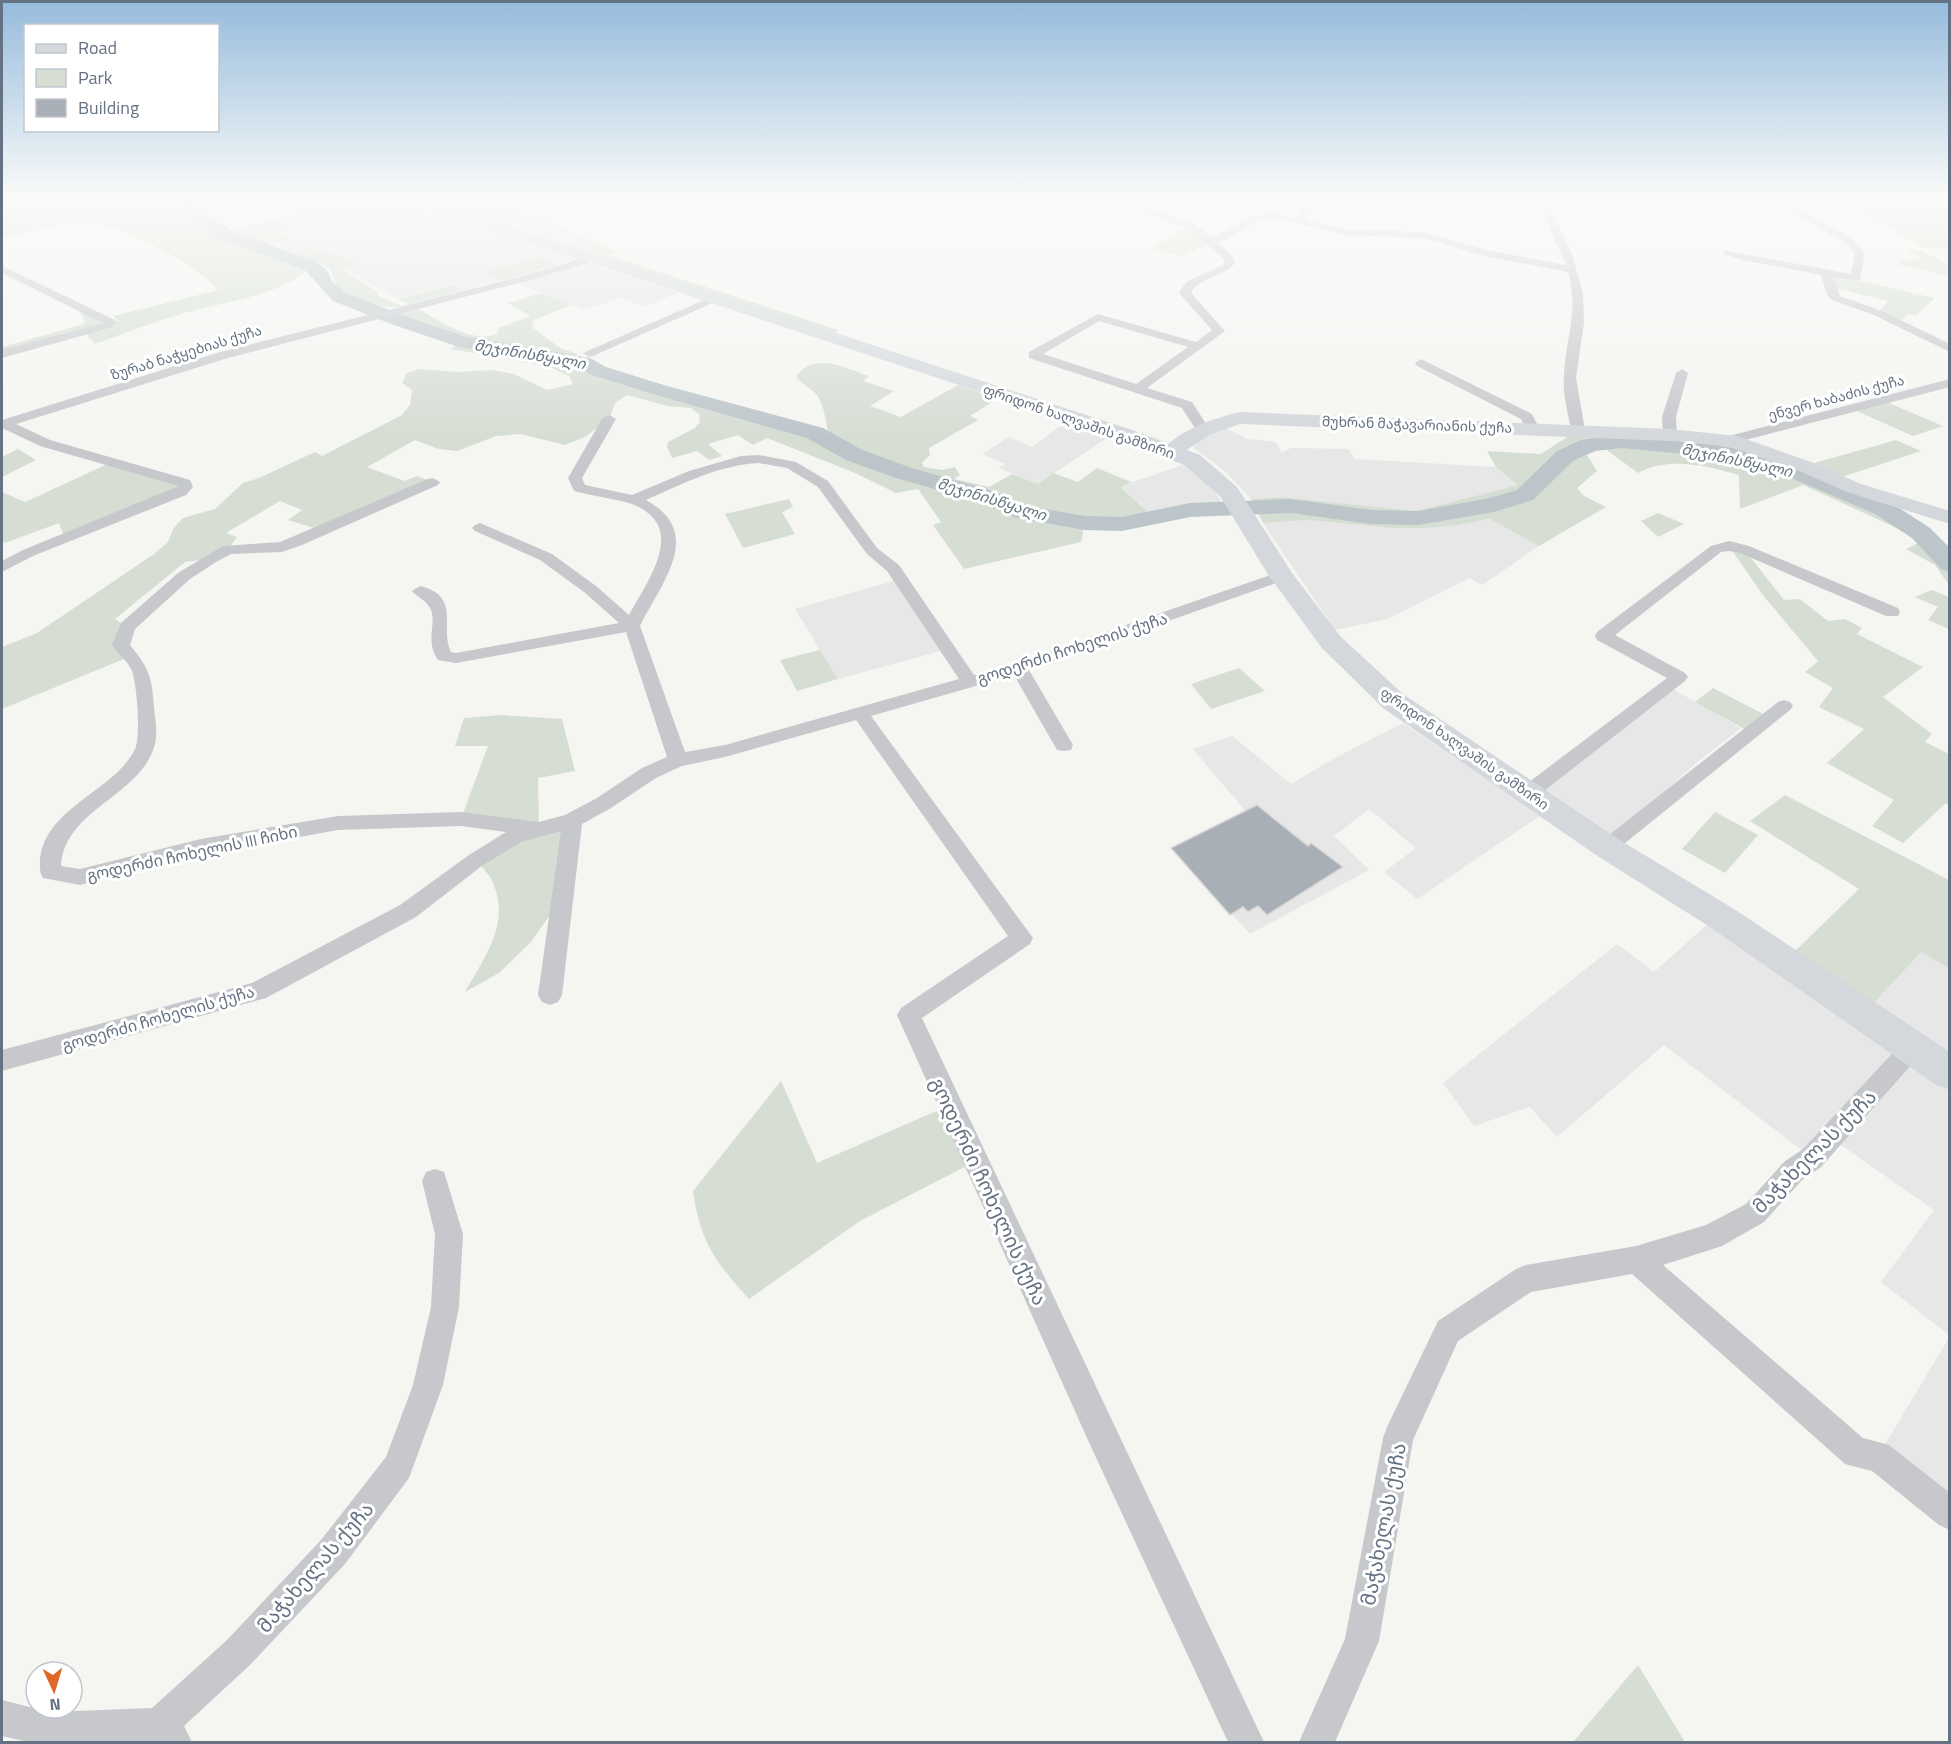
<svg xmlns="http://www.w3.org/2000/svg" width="1951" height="1744" font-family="'Titillium Web','Noto Sans Georgian',sans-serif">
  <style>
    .built { fill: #e6e7e6 }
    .green { fill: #d6ddd3 }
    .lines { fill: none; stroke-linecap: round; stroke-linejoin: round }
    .river { fill: #bcc5ca; fill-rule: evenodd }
    .building { fill: #a9afb7; stroke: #d7d7d5; stroke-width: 1.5 }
    .street { fill: #c6c8cc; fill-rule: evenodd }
    .secondary { fill: #d4d8dc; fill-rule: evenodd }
    .highway { fill: #d4d8dc; fill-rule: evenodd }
    .labels { text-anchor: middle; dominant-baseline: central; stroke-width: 6; stroke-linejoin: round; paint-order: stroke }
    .far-street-label { font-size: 14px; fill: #657283; stroke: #fff }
    .far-water-label { font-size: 15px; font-style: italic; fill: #61747f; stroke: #fff }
    .street-label { font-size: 16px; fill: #657283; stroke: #fff }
    .near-street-label { font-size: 20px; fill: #657283; stroke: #fff }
  </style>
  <rect width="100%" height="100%" fill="#f5f6f2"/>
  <path class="built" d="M385,197L581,258L464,290L455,285L398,299L342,268L356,263L311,248L289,256L263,247L288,238L275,232Z
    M493,197H499L601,245L580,250L467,211Z
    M586,263L678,293L644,307L621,298L583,310L513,281Z
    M1067,421L1111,435L1038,484L999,468L1005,464L982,454L1009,437L1032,447Z
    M1224,427L1247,439L1276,442L1282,453L1291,448L1349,449L1354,459L1496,467L1519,485L1416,511L1280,497L1251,499L1226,472L1194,448L1199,438Z
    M1183,465L1211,485L1225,508L1190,510L1155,519L1121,486Z
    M1490,519L1539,546L1482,585L1469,578L1388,619L1335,630L1263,523L1309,520L1391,528L1459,525Z
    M901,579L948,649L838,679L795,609Z
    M1673,689L1741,728L1700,760L1610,839L1542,789Z
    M1403,723L1540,816L1417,899L1384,872L1416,848L1369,809L1334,836L1369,870L1250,934L1171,848L1248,814L1193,749L1232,736L1291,784L1335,758Z
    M1709,923L1910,1063L1949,1089V1335L1881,1282L1934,1210L1831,1138L1812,1158L1664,1045L1557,1137L1530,1107L1474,1126L1443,1083L1617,944L1654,972Z
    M1921,951L1949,968V1056L1871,1006Z
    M1949,1338V1514L1878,1456Z"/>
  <path class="green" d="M17,197C56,197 93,212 133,210C156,210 171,204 193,212L196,222L207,226L213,233L280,259L309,268C281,296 221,302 184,313C154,322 125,333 95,344L86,334L102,331L118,321L114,316L218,290C197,265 116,221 83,222C62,222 24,234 2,238V199Z
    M341,197H385L276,232L289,238C259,248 256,247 227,233Z
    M1856,197H1949V249L1924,248L1871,217Z
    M1191,226L1210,243L1182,256L1151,248Z
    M601,245L615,251L608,255L838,330L835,334L580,250Z
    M311,248L357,262L342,269L378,292V296L402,306C387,311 349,299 338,287C334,282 333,275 330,269L319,263L289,255Z
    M1906,250H1921L1949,265V276L1897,264L1901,260L1922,259Z
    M540,257L556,265L501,281L486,272Z
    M1826,273L1935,298L1916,316L1909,314L1897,323L1878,313L1888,301L1830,287Z
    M455,285L464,290L409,304L398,299Z
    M541,293L571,305L534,320L532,327L560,348L578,354L566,360L583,362L599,371L730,411L815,433L828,432C825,418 824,401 814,392C807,386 801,384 796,376C814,351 846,368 869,376L863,381L894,391L870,406L901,417L958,385L997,399L970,416L978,420L929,448L930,455L922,463L924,467L942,470L955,467L960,475L954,479L989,487L1012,474L1038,484L1053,473L1078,482L1097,468L1131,482L1121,487L1155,519L1122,524L1085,523L1081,542L964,569L933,525L941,522L918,489L896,493L855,473L767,438L753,445L738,435L708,444L722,456L709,460L697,451L672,458L667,447L668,442L695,428L700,422L699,414L691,408L668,406L627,395L615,403L609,419L585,437L565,445L521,434L496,436L457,451L439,449L415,440L367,467L405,481L417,476L433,482L324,531L288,520L302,510L280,501L226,533L237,537L228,549L210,559L185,562L115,619L127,627L129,657L2,709V647L37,633L154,554L168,542L173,529L183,518L215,509L243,483L259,478L315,452L322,456L402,415L410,405L412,390L402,383L407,373L419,369L456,372L492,370L514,374L547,390L573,384L569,376L548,366L450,349L463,340L394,313L416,308C440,320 470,344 497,334L499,328L530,316L508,303Z
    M77,308L102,322L94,327L2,352V347L84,324L85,320Z
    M1882,400L1943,426L1913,436L1852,409Z
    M1578,430L1730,440L1804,466L1896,440L1921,451L1836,479L1891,501L1884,510L1921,533L1949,564V585L1935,565L1906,549L1918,543L1912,535L1803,485L1740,509L1739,475C1707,466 1669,456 1638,473L1604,448L1587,455L1597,471L1577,488L1584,496L1606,507L1539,546L1490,519L1459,525L1424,528H1391L1309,520L1263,523L1251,499L1280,497L1416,511L1518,485L1496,467L1487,451L1541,454Z
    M18,449L36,460L2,477V457Z
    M112,462L186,487L65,539L59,523L5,543L2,541V492L25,502Z
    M789,499L793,507L782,512L795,534L743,548L725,514Z
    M1658,513L1684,524L1658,537L1641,521Z
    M1729,546L1744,549L1784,600L1800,599L1828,621L1845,619L1862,628L1857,634L1923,667L1883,697L1932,734L1925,742L1949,754V807L1946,803L1903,843L1872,826L1894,800L1827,763L1864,729L1819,707L1833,688L1805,672L1818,661L1762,594Z
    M1932,590L1949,597V629L1928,620L1938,607L1915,597Z
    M820,650L838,679L797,691L780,660Z
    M1239,668L1265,691L1211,709L1191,684Z
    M1713,688L1769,717L1750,732L1695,702Z
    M502,715L562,719L575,771L538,778L539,829L572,820L562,898L531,942L499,973L465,992C484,958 511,923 493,883C490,875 482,867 476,860L537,830L461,819L488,746H455L464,718Z
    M1785,795L1949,880V968L1921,952L1871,1006L1793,953L1859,889L1750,821Z
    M1715,812L1758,835L1725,873L1682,849Z
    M781,1081L817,1163L950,1105L976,1161L860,1221L749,1299C715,1262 700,1241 693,1191Z
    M1638,1665L1685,1742H1573Z"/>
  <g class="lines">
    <path class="river" d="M184,197L203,206L209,218L224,225L229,230L317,262L327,270L332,281L345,293L408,317L463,336L590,358L606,367L667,386L823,428L862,450L912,468L989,490L1032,507L1085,516L1122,517L1190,503L1291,499L1371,510L1418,511L1490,498L1517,490L1557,451L1581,440L1622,434L1695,441L1749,451L1803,466L1893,504L1930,528L1950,548V572L1941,569L1912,538L1875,514L1787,476L1746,464L1695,455L1622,448L1594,451L1573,461L1533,500L1494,512L1418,525L1371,524L1291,513L1190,517L1122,531L1085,530L1017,518L973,500L896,478L846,460L807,438L653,394L592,375L577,367L459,347L394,325L333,301L305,270L217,238L212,231L196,224L190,212L176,202L178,199Z"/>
  </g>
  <path class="building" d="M1257,805L1308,846L1311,843L1343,867L1267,915L1258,906L1248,912L1243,907L1230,915L1171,848Z"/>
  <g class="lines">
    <path class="street" d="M1105,197H1119L1195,224L1212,238C1248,219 1255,207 1297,217L1313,197H1323L1305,219L1344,229L1424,232L1486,250L1566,265L1540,207C1515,207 1467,211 1446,197L1539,201L1541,197H1551L1548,204L1572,254L1583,293L1584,323L1576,378L1585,430L1578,434L1571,430C1568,412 1562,393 1564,374C1566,335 1579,314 1568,272L1484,256L1423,238L1344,235L1276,218H1264L1218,243L1232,255L1235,263C1224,277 1199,277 1191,293L1225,331L1147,388L1192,402L1210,430L1208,433H1198L1182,408L1029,358V352L1098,314L1196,342L1212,330L1179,293L1186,282L1221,266L1225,262L1223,258L1187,228ZM1099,321L1188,347L1136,384L1043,354Z
      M1626,197L1743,198L1786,203L1851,237L1865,253L1860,280L1833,277L1840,296L1882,311L1950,344V352L1874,315L1832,300L1827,295L1821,275L1742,260L1724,254V250L1744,254L1851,274L1855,253L1843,241L1784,209L1743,204L1658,203L1631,200Z
      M590,256L594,257V261L523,282L228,358L16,424L50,440L190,480L193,487L186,495L33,556L2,572V561L23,550L179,486L40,446L2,428V420L220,352L515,278Z
      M2,266L115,320L117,322L110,328L2,358V350L103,323L2,273Z
      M713,296L717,297V301L593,356L589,357L583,353Z
      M1421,359L1532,414L1539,428L1532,432L1527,431L1521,419L1417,366L1415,363Z
      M1682,369L1688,373L1676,417L1677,435L1670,439L1663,435L1662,417L1676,373Z
      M1950,379V387L1730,444L1723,440L1725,437Z
      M609,415L616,419L582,478L585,485L632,495L689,471L741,456L759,455L796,462L828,481L877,548L899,565L974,675L1013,664L1276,573H1288L1290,576L1288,579L1029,670L1073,745L1071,750L1064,751L1057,750L1014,675L871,716L1033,938L1030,944L922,1018L1264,1742H1228L1092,1449L897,1015L901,1008L1008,936L856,720L725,757L682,766L656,778L611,808L582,824L562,995L558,1002L550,1005L542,1002L538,995L561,831L521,842L483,865L416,917L266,998L2,1071V1050L252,983L400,905L469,855L506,832L461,826L338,830L201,855L80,885L43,878C39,871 40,867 40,860C45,807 115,791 135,749C141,736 137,685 132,671C128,661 118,654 112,645L121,623L178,573L223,546L280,542L428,479L433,478L440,482L438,485L302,545L282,552L231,554L216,562L190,579L135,629L130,645C149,668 152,677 154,707C155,720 158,732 155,744C142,796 65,808 61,866L80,869L201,839L338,816L461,812L539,822L565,815L597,798L642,768L667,757L626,632L456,663L438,660C424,639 438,623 430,608C426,600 417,597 412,591L420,586C462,596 439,628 451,652L456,653L619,623L584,592L540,560L475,531L472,528L475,525L480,523L552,554L596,586L629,615C649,579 690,524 629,503C611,498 592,496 574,491L568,478L602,419ZM759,463L787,468L818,487L867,554L887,571L959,679L725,745L685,752L640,626C661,583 706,533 646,500C682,484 719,465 759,463Z
      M1729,541L1749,546L1898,608L1900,612L1898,616H1886L1740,553L1729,551L1721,552L1615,635L1685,673L1688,677L1685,681L1535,798L1528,800L1521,798L1518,793L1521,788L1667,678L1597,640L1595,636L1597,632L1711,546Z
      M1784,700L1790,702L1793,706L1790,710L1614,852L1607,855L1600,852L1597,847L1600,842L1778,702Z
      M1911,1039L1919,1042L1923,1049L1919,1056L1821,1167L1802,1180L1764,1222L1722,1246L1663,1265L1863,1438L1889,1445L1950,1493V1530L1939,1525L1872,1471L1845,1464L1632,1274L1531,1292L1458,1341L1413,1440L1379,1641L1335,1742H1299L1345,1639L1383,1438L1387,1427L1438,1321L1516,1269L1526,1265L1636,1246L1706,1225L1746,1204L1784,1162L1803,1149L1903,1042Z
      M435,1169L444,1172L463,1234L459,1307L443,1385L409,1478L345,1564L251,1664L184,1726L192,1742H28L2,1736V1700L49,1712L152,1708L227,1640L321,1540L386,1457L413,1385L431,1307L435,1234L422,1181L426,1172Z"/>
    <path class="secondary" d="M479,197H499L497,200L454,215L449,216L442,212L444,209Z
      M1240,412L1670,429L1737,436L1811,462L1861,484L1950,511V524L1847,492L1797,470L1727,446L1670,441L1240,424L1211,434L1179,455H1165L1162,451C1176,431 1217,417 1240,412Z"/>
    <path class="highway" d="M91,197H194L187,201C167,203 104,211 91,197Z
      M399,197H421L1129,429L1200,455L1237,487L1292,573L1340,636L1403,694L1618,839L1734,909L1950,1052V1090L1936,1085L1710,927L1596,855L1383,708L1322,648L1269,576L1220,496L1184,465L1115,437L401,200Z"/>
  </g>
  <linearGradient id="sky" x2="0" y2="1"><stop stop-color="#96bbdc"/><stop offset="0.45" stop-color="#fafbf9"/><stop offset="1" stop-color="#fafbf9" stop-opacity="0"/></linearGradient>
  <rect width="1951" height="441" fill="url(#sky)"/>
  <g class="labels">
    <g class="far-street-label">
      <text transform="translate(186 352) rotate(-17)">ზურაბ ნაჭყებიას ქუჩა</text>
      <text transform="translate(1836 397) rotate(-15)">ენვერ ხაბაძის ქუჩა</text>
      <text transform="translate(1079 421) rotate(19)">ფრიდონ ხალვაშის გამზირი</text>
      <text transform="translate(1417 424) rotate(2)">მუხრან მაჭავარიანის ქუჩა</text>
      <text transform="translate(1465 748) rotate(35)">ფრიდონ ხალვაშის გამზირი</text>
    </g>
    <g class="far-water-label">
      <text transform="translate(530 354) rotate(10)">მეჯინისწყალი</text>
      <text transform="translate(1737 460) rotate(12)">მეჯინისწყალი</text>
      <text transform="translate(992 499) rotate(17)">მეჯინისწყალი</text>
    </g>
    <g class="street-label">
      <text transform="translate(1072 648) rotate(-18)">გოდერძი ჩოხელის ქუჩა</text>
      <text transform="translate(192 853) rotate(-12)">გოდერძი ჩოხელის III ჩიხი</text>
      <text transform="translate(158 1018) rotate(-16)">გოდერძი ჩოხელის ქუჩა</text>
    </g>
    <g class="near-street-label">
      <text transform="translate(1814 1151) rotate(-45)">მაჭახელას ქუჩა</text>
      <text transform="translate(989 1191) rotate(65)">გოდერძი ჩოხელის ქუჩა</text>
      <text transform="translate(1383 1524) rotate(-79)">მაჭახელას ქუჩა</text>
      <text transform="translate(315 1567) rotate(-49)">მაჭახელას ქუჩა</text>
    </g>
  </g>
  <rect width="1951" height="1744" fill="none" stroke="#657283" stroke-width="6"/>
  <rect x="24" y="24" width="195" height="108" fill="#ffffff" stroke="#c1c7cd" stroke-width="1.5"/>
  <rect x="36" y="44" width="30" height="9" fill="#d4d8dc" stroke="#c1c7cd" stroke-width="1.5"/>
  <text x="78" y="54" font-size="18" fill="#657283">Road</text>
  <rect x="36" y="69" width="30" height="18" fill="#d6ddd3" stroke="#c1c7cd" stroke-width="1.5"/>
  <text x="78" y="84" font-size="18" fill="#657283">Park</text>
  <rect x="36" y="99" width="30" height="18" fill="#a9afb7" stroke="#c1c7cd" stroke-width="1.5"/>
  <text x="78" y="114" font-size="18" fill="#657283">Building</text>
  <g transform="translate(54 1690) rotate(176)"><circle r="28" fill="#ffffff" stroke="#c1c7cd" stroke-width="1.5"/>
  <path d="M0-4.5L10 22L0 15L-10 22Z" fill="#e16727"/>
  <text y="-9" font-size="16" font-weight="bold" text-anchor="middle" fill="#657283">N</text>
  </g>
</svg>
